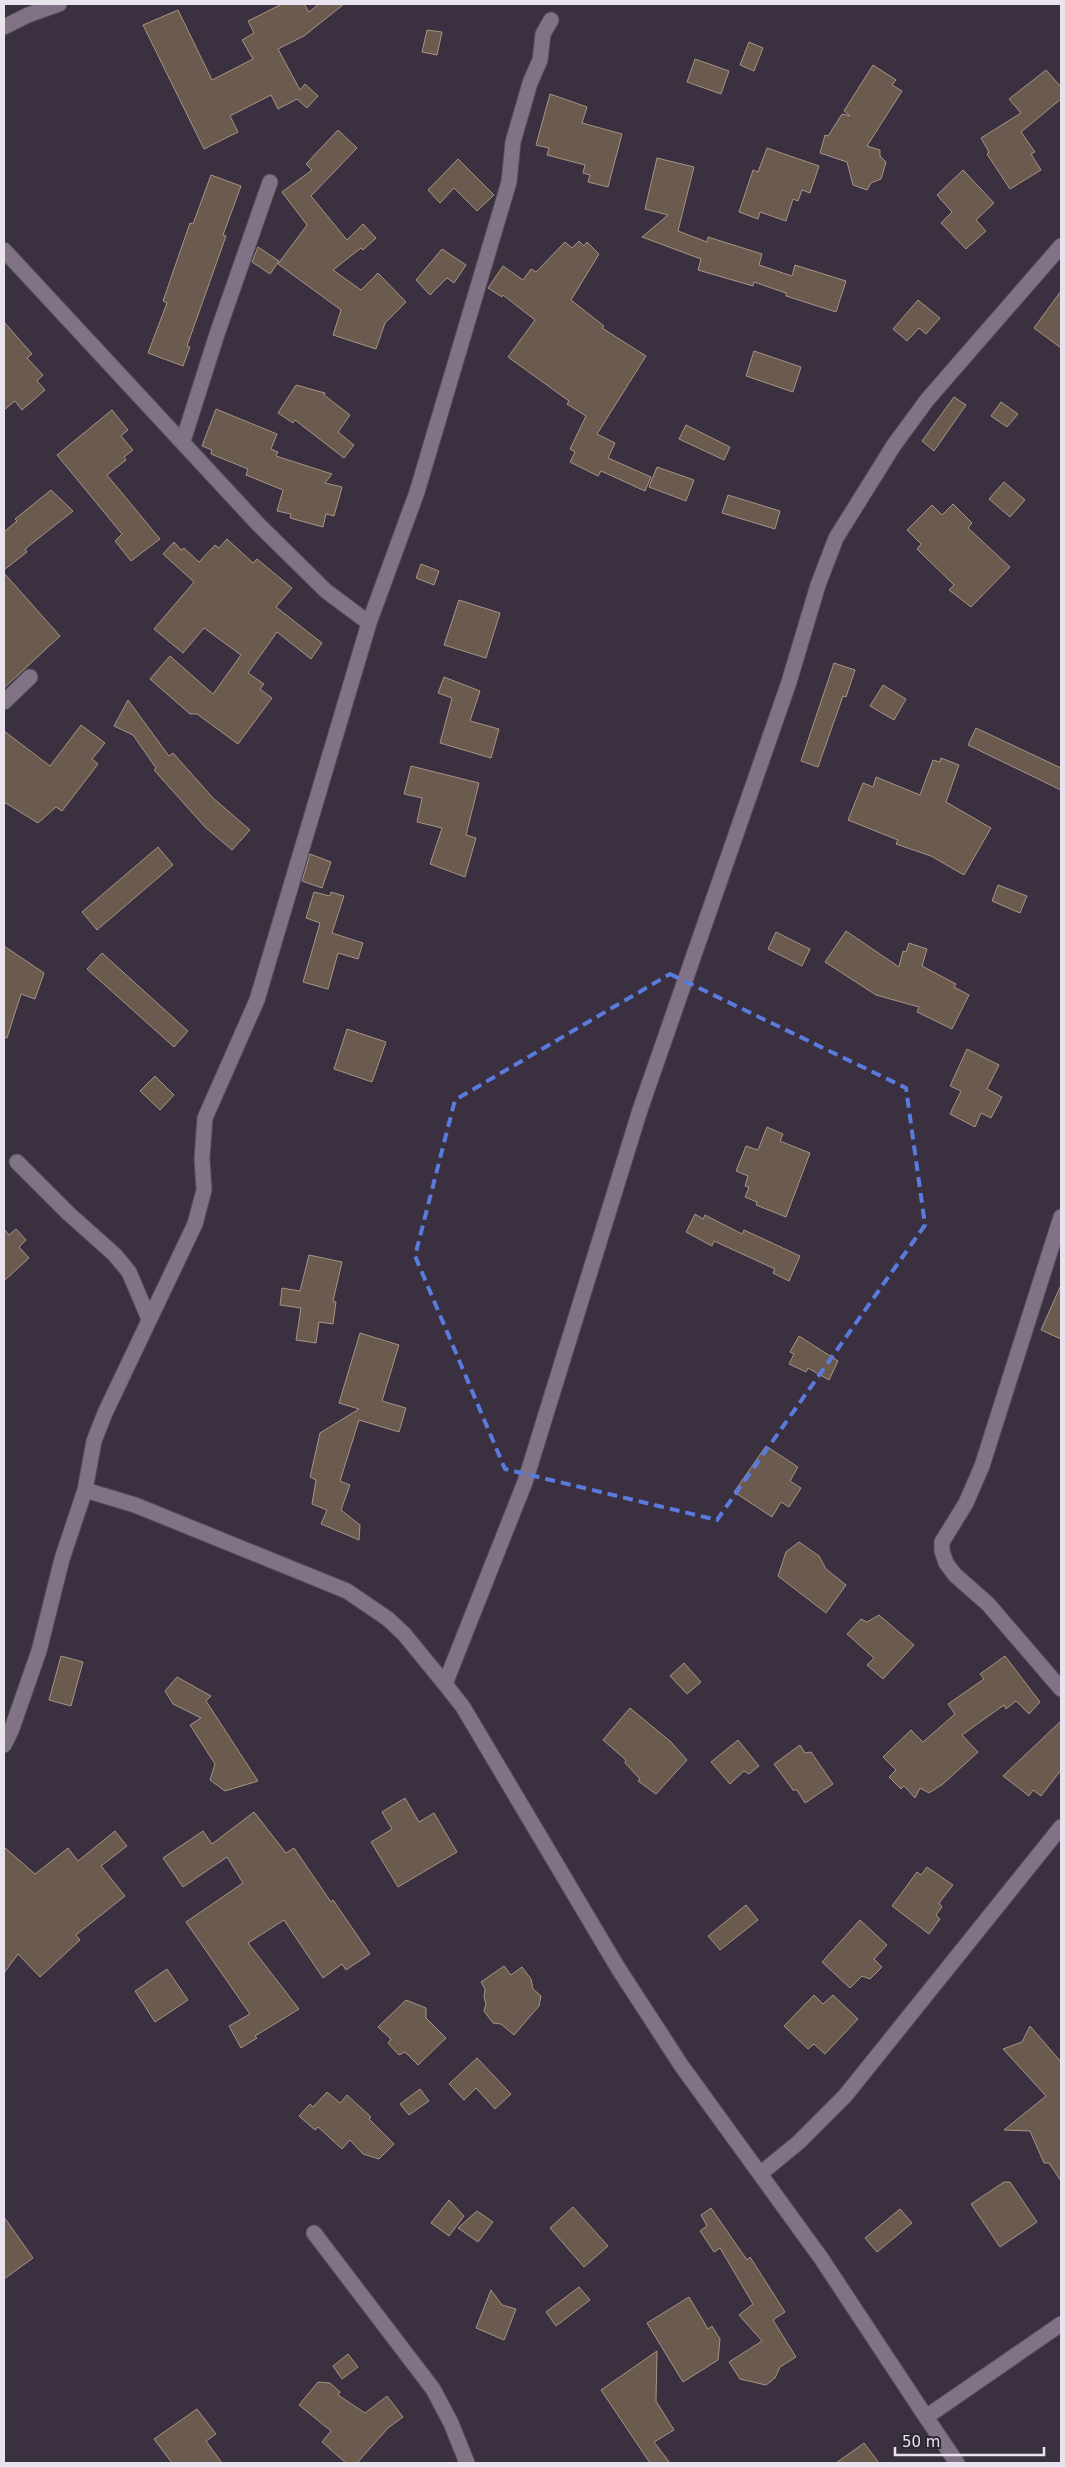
<svg xmlns="http://www.w3.org/2000/svg" width="1065" height="2467" font-family="'DejaVu Sans',sans-serif">
  <style>
    .building { fill: #6b5b4e; stroke: #a69486 }
    .lines { fill: none; stroke-linecap: round; stroke-linejoin: round }
    .minor-casing { stroke: #554c59; stroke-width: 17 }
    .minor { stroke: #7f7385; stroke-width: 15 }
    .marked { fill: none; stroke: #5a7bde; stroke-width: 4; stroke-dasharray: 10 6; stroke-linejoin: round }
  </style>
  <rect width="100%" height="100%" fill="#3a303f"/>
  <path class="building" d="M282,4H304L309,12L319,4H344L304,36L278,49L300,90L305,84L318,96L307,108L297,99L278,109L271,95L230,116L238,132L204,149L143,25L178,10L212,80L253,59L242,40L254,33L248,21Z
    M427,30L442,32L437,55L422,52Z
    M749,42L763,48L754,71L740,65Z
    M695,59L729,71L721,94L687,82Z
    M873,65L896,80L892,85L902,91L867,146L880,150V156L886,162L881,179L871,183L867,190L853,185L847,162L820,153L825,135L828,136L842,114L850,116L844,111Z
    M1046,70L1061,87V99L1021,132L1035,152L1031,154L1041,170L1010,189L987,154L989,152L981,138L1021,113L1009,99Z
    M550,94L587,107L582,123L622,134L608,187L588,182L590,175L583,173L585,165L547,155L549,148L536,145Z
    M338,130L357,148L311,196L347,240L363,224L376,238L363,250L361,248L333,270L361,290L378,273L406,302L385,323L376,349L333,335L341,310L278,264L307,225L282,192L312,170L306,164Z
    M767,148L819,166L810,193L802,190L798,201L793,199L786,221L760,212L758,219L739,212L753,170L758,172Z
    M657,158L694,167L678,231L707,242L708,237L762,254L759,265L792,276L795,265L846,281L836,312L786,296V293L754,282L753,286L698,270L701,259L642,237L668,215L645,209Z
    M458,159L494,195L477,211L454,188L440,203L428,190Z
    M963,170L994,203L976,220L986,231L966,249L941,223L952,212L937,195Z
    M211,175L241,186L223,235L226,236L187,346L190,347L183,366L148,353L167,303L163,301L190,223L193,224Z
    M579,241L584,246L587,242L599,254L571,300L604,326L602,328L646,356L597,434L615,443L608,458L651,477L645,491L601,471L598,476L570,462L575,452L570,449L586,416L567,404L569,401L508,357L535,320L503,295L502,297L488,288L503,266L523,280L531,269L536,272L565,242L572,248Z
    M258,247L279,261L270,274L252,262Z
    M442,249L466,265L454,283L447,278L430,295L416,280Z
    M1061,291V348L1034,328Z
    M918,300L940,318L926,334L919,328L907,341L893,329Z
    M4,322L32,354L27,358L43,375L37,381L45,390L22,410L15,401L4,410Z
    M754,351L801,367L793,392L746,376Z
    M296,385L325,393L324,395L350,415L338,432L354,445L344,458L295,420L293,423L278,413Z
    M954,397L966,405L934,451L922,441Z
    M1001,402L1018,414L1007,427L991,416Z
    M216,409L277,434L271,449L278,452L276,456L332,474L325,483L342,487L334,516L326,514L323,527L290,518L291,514L277,511L283,490L246,475L248,469L211,454L212,450L202,446Z
    M112,410L128,430L121,436L133,450L124,457L126,460L107,475L160,539L131,561L115,541L122,534L57,455Z
    M686,425L730,447L724,460L679,439Z
    M657,467L694,480L686,501L649,487Z
    M1004,482L1025,500L1010,517L989,499Z
    M51,490L73,511L25,549L27,552L4,570V532L17,521L15,519Z
    M728,495L780,511L775,529L722,513Z
    M953,504L972,523L968,528L1010,567L971,607L949,590L954,585L917,549L921,544L907,530L932,505L942,515Z
    M227,539L253,563L257,559L292,588L276,607L322,643L311,659L277,632L248,673L264,684L260,689L272,698L238,744L197,714H190L150,679L170,656L213,694L241,655L204,628L183,653L154,629L194,582L163,554L174,542L181,550L184,548L199,562L215,545L219,548Z
    M421,564L439,571L434,585L416,578Z
    M4,573L60,636L4,688Z
    M459,600L500,613L486,658L444,645Z
    M834,663L855,670L846,697L843,696L818,767L801,761Z
    M444,677L480,691L470,721L499,729L491,758L440,743L452,698L438,693Z
    M883,685L906,699L894,720L870,706Z
    M128,700L169,756L173,753L213,798L250,830L232,850L205,827L154,770L156,768L133,735L114,726Z
    M81,725L105,743L92,759L98,764L62,811L56,807L38,823L4,802V731L50,766Z
    M976,728L1061,768V790L968,745Z
    M941,758L959,765L946,802L991,828L964,875L931,856L896,844L898,840L848,820L863,783L873,787L876,777L920,795L933,760L940,762Z
    M411,766L479,783L466,835L476,838L465,877L430,864L442,828L417,822L422,798L404,794Z
    M158,847L173,865L97,930L82,912Z
    M310,854L331,862L322,888L302,881Z
    M998,885L1027,896L1020,913L992,901Z
    M314,892L330,896L331,892L344,896L332,933L363,943L358,959L338,953L328,989L303,982L320,923L306,918Z
    M846,931L899,967L903,951L906,952L909,943L927,949L922,966L956,984L954,987L969,995L952,1029L917,1012L919,1007L876,995L825,962Z
    M776,932L810,949L802,966L768,949Z
    M4,946L44,973L35,999L21,994L7,1038L4,1037Z
    M102,953L188,1031L174,1047L87,969Z
    M347,1029L386,1042L372,1082L334,1069Z
    M967,1049L999,1065L987,1089L1002,1097L991,1118L981,1113L975,1127L950,1114L961,1091L950,1086Z
    M155,1076L174,1095L160,1110L140,1091Z
    M767,1127L783,1134L780,1141L810,1153L786,1217L756,1205L757,1202L745,1197L749,1187L745,1186L748,1176L736,1171L746,1146L758,1150Z
    M695,1214L703,1219L705,1215L742,1234L744,1230L800,1256L789,1281L773,1273L775,1269L714,1241L712,1246L686,1232Z
    M4,1229L9,1235L16,1229L26,1240L19,1247L29,1258L4,1281Z
    M309,1255L342,1262L333,1301L336,1302L333,1324L319,1322L316,1343L296,1340L301,1308L280,1305L282,1288L300,1291Z
    M1061,1285V1339L1041,1330Z
    M360,1333L399,1345L382,1401L406,1408L399,1432L359,1420L340,1481L350,1485L341,1510L360,1525L359,1540L321,1524L327,1510L312,1504L316,1480L310,1477L320,1433L359,1409L339,1403Z
    M799,1336L838,1361L829,1380L808,1368L806,1372L789,1364L794,1354L790,1352Z
    M766,1446L798,1467L790,1481L801,1488L789,1507L781,1502L772,1517L734,1492Z
    M799,1542L819,1556L826,1569L846,1585L826,1613L778,1576L786,1552Z
    M879,1615L914,1645L883,1679L867,1665L874,1658L847,1634L861,1619L867,1622Z
    M61,1656L83,1662L71,1706L49,1700Z
    M1005,1656L1040,1702L1029,1714L1016,1701L1006,1709L1004,1705L962,1735L978,1752L943,1784L929,1793L920,1788L915,1798L904,1786L901,1789L889,1777L896,1770L883,1757L911,1730L923,1742L955,1714L948,1704L984,1679L980,1674Z
    M684,1663L701,1682L687,1694L670,1676Z
    M177,1677L211,1696L206,1701L258,1781L225,1791L210,1780L215,1764L190,1725L201,1718L173,1704L165,1691Z
    M630,1708L671,1742L687,1760L656,1794L638,1781L640,1779L625,1763L626,1760L603,1740Z
    M1061,1721V1770L1041,1796L1033,1790L1029,1796L1003,1776Z
    M738,1740L759,1766L749,1774L744,1771L730,1784L711,1762Z
    M800,1745L805,1753L811,1752L833,1784L805,1803L797,1790H793L774,1764Z
    M405,1798L419,1822L434,1813L457,1852L398,1887L371,1842L392,1829L382,1812Z
    M254,1812L286,1853L294,1848L331,1902L333,1900L370,1954L346,1970L342,1964L323,1978L284,1920L248,1943L299,2009L255,2036L257,2038L241,2048L229,2026L250,2014L186,1922L243,1883L227,1857L183,1887L163,1858L203,1831L212,1844Z
    M115,1831L127,1846L101,1866L125,1896L76,1935L80,1940L40,1977L18,1954L4,1973V1847L35,1874L68,1848L78,1861Z
    M927,1867L953,1885L939,1903L942,1907L936,1915L940,1919L929,1934L892,1906L917,1872L921,1875Z
    M746,1905L758,1920L720,1950L708,1936Z
    M860,1920L887,1945L874,1959L882,1967L870,1979L862,1976L850,1988L822,1962Z
    M504,1966L511,1975L522,1967L531,1979L533,1989L541,1996L539,2006L514,2035L501,2024L493,2023L484,2011L486,2004L484,1997L485,1989L481,1982Z
    M167,1969L188,2000L155,2022L135,1991Z
    M814,1995L823,2004L833,1995L858,2019L825,2054L814,2044L808,2049L784,2026Z
    M406,2000L426,2008V2018L446,2038L418,2065L405,2052L399,2055L388,2043L391,2039L378,2027Z
    M1030,2026L1061,2062V2181L1049,2163H1044L1030,2131L1004,2130L1046,2096L1003,2049L1022,2042Z
    M477,2058L511,2094L495,2109L476,2088L464,2100L449,2084Z
    M420,2089L429,2101L409,2115L400,2104Z
    M327,2092L340,2103L347,2095L371,2117L369,2119L394,2144L379,2159L363,2154L350,2140L342,2149L318,2127L315,2130L299,2116L310,2104L313,2107Z
    M1004,2182H1010L1037,2222L1000,2247L971,2204Z
    M449,2200L464,2216L449,2236L431,2223Z
    M573,2207L608,2246L584,2267L550,2228Z
    M711,2208L747,2260L750,2257L785,2312L773,2320L796,2357L780,2367L775,2378L766,2385L740,2379L729,2362L762,2341L739,2315L753,2304L720,2248L714,2252L700,2231L707,2226L701,2215Z
    M900,2209L912,2223L877,2252L865,2238Z
    M477,2211L493,2222L478,2242L458,2228Z
    M4,2217L33,2258L4,2279Z
    M579,2287L590,2300L556,2326L546,2312Z
    M491,2290L502,2305L516,2309L504,2340L476,2328Z
    M689,2297L708,2329L712,2326L720,2339L718,2360L683,2382L647,2323Z
    M657,2351L656,2401L674,2430L654,2442L670,2463H650L601,2390Z
    M348,2354L358,2367L342,2379L333,2366Z
    M318,2382L330,2383L340,2392L338,2395L365,2413L387,2396L403,2417L388,2428L357,2463H346L322,2442L331,2431L299,2405Z
    M197,2409L216,2434L206,2441L222,2463H172L154,2439Z
    M864,2443L879,2463H836Z"/>
  <g class="lines">
    <defs>
      <path id="minor" d="M4,27L28,15L59,4
        M4,250L258,524L326,591L369,623
        M183,441L217,334L270,182
        M4,702L30,677
        M17,1162L68,1213L115,1255L129,1272L149,1319
        M1061,1217L982,1466L966,1503L942,1542V1551L946,1563L955,1575L988,1604L1061,1689
        M85,1490L135,1505L347,1591L388,1619L404,1634L445,1684
        M4,1745L11,1731L39,1651L62,1559L85,1490L94,1441L105,1413L195,1224L204,1190L202,1158L205,1118L257,1000L369,623L417,492L509,182L513,142L530,83L540,60L543,34L551,20
        M760,2174L799,2142L845,2096L1061,1827
        M314,2233L433,2389L451,2423L467,2463
        M926,2417L821,2258L681,2065L618,1968L463,1707L445,1684L525,1482L640,1110L789,682L818,585L836,538L894,445L927,400L1061,246
        M957,2463L926,2417L1061,2324"/>
    </defs>
    <use href="#minor" class="minor-casing"/>
    <use href="#minor" class="minor"/>
  </g>
  <path class="marked" d="M670,974L906,1088L925,1225L717,1520L505,1469L415,1256L455,1100Z"/>
  <rect width="1065" height="2467" fill="none" stroke="#e9e3ed" stroke-width="10"/>
  <path d="M895 2447v8h149v-8" fill="none" stroke="#e9e3ed" stroke-width="2.5"/>
  <text x="902" y="2447" font-size="15" fill="#e9e3ed" stroke="#2f2634" stroke-width="4" paint-order="stroke">50 m</text>
</svg>
